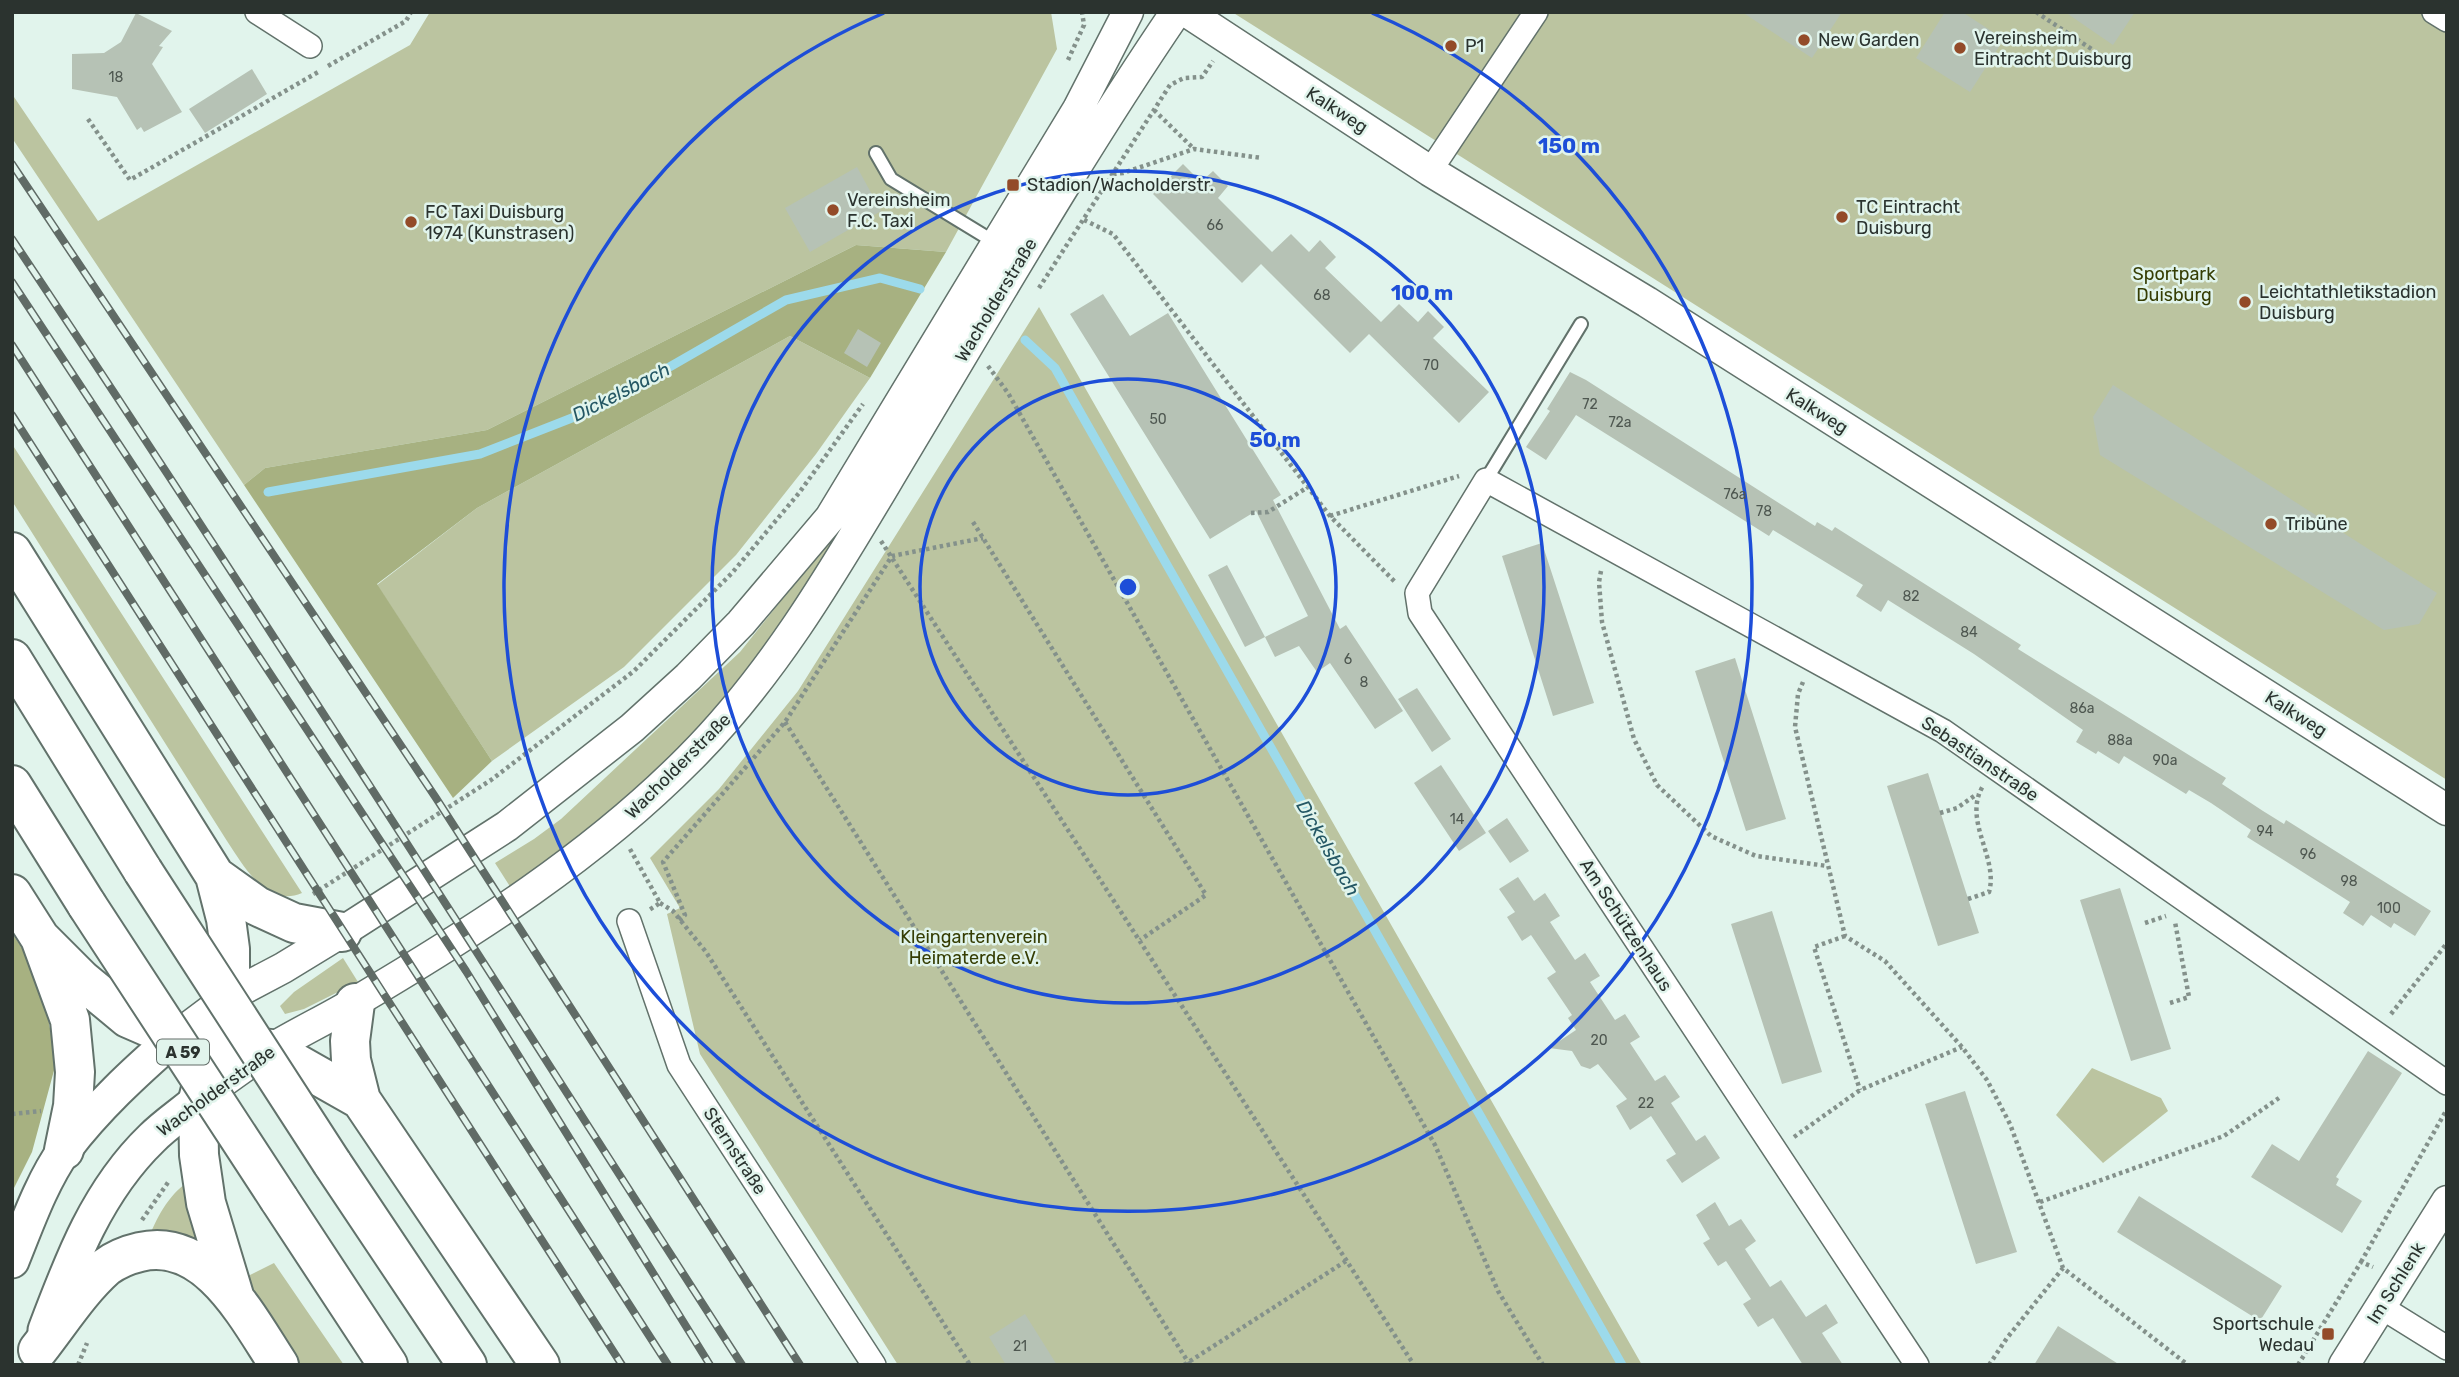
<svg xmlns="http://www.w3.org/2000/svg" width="2459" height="1377" font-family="Rubik,sans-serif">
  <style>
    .green { fill: #bbc4a0 }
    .forest { fill: #a7b181 }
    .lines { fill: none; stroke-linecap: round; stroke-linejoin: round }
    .stream { stroke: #9cdaeb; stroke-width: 9 }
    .building { fill: #b6c2b5 }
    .service-casing { stroke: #62726b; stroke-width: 16 }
    .minor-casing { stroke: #62726b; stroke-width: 26 }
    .tertiary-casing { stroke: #62726b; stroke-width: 33 }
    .secondary-casing { stroke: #62726b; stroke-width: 37 }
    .motorway-casing { stroke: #62726b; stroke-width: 42 }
    .path { stroke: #84918b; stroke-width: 4.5; stroke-dasharray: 3.5 3.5; stroke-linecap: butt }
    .service { stroke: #fff; stroke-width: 12 }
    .minor { stroke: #fff; stroke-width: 23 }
    .tertiary { stroke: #fff; stroke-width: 30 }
    .secondary { stroke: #fff; stroke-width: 33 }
    .motorway { stroke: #fff; stroke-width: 38 }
    .rail-casing { stroke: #606b66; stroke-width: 8 }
    .rail { stroke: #e1f4ec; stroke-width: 5; stroke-dasharray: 16; stroke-linecap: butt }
    .motorway-bridge-casing { stroke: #62726b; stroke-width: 42; stroke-linecap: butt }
    .motorway-bridge { stroke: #fff; stroke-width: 38 }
    .ring { fill: none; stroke: #1d4ed8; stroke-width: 3.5 }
    .poi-dot { fill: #934b29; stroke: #e1f4ec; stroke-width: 2.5 }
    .labels { text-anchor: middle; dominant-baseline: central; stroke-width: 5; stroke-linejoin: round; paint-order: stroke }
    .number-label { font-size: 14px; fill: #4e5750 }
    .shield { fill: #e1f4ec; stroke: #626d68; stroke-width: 2 }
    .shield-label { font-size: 16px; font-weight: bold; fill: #2b332f }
    .poi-label { font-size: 18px; fill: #2b332f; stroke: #e1f4ec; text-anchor: start }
    .street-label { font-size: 18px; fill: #2b332f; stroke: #e1f4ec }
    .park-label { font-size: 18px; fill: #353d03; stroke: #e1f4ec }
    .water-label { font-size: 19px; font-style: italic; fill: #245764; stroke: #e1f4ec }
    .centre { fill: #1d4ed8; stroke: #e1f4ec; stroke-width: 3.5 }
    .ring-label { font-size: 21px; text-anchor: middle; font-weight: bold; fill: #1d4ed8; stroke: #e1f4ec; stroke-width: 5; stroke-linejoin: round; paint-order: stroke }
  </style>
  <rect width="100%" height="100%" fill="#e1f4ec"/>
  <path class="green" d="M430,12H1051L1057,49L946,252L856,245L487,430L265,468L244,485L12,138V94L98,221L410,45Z
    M1232,12H2447V780Z
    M1039,307L1642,1365H898L700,1054L667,914L680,908L650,858L719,789L798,691Z
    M790,336L870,378L816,454L736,555L624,667L492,761L377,585L477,508Z
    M12,444L302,893C266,908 244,866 227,841L12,501Z
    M831,538L837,542C792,613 741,684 683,745C632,800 571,845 511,888L495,863L534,839L561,819L740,652Z
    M343,958L358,982L304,1009L285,1014L280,1006L294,992Z
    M2092,1068L2161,1098L2168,1111L2103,1163L2056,1115Z
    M192,1179L206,1256L149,1237C159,1213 170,1193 192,1179Z
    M274,1263L344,1365H299L242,1279Z"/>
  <path class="forest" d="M856,245L946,252L870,378L790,336L477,508L377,584L492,761L453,798L244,485L265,468L487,430Z
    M12,933L41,977L56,1063L32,1152L12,1192Z"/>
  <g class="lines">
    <path class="stream" d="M1025,340L1055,368L1622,1365
      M268,492L480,454L600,407L786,300L880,278L920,289"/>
  </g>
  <path class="building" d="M1742,12H1842L1812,58Z
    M1945,12H1962L2004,39L1970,92L1916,58Z
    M2065,12H2135L2113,45Z
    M136,13L172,31L159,46L163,47L152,64L182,112L144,132L141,127L137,130L117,97L72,89V54L104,53L121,42Z
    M252,69L267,94L205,133L189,109Z
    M1183,164L1201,182L1213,171L1228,186L1218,198L1272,252L1291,234L1309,252L1320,240L1336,257L1325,268L1381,322L1350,353L1261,264L1242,283L1153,194Z
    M857,167L881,211L810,252L785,208Z
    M1103,294L1130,336L1168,313L1281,495L1273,500L1340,629L1346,625L1403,711L1375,729L1330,663L1317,672L1299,646L1275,657L1265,637L1308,616L1256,511L1210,539L1070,314Z
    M1399,304L1418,322L1428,311L1444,327L1433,338L1489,392L1459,423L1369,334Z
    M858,329L881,343L867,367L844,353Z
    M1570,372L1586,380L1815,526L1817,522L1832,531L1835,527L2021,645L2018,649L2034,659L2226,778L2222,784L2263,811L2284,824L2286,820L2431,911L2415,936L2394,923L2391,928L2371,915L2363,926L2343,913L2350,902L2247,837L2251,830L2211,803L2189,790L2186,794L2124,756L2119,764L2098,751L2096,754L2076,742L2083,730L1974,654L1888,600L1881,612L1856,596L1863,585L1773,530L1769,536L1576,415L1546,460L1526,447L1550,411L1547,409Z
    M2113,385L2437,593L2419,624L2384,630L2100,455L2093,417Z
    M1542,543L1594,703L1553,716L1502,556Z
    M1227,565L1265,637L1245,647L1208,575Z
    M1735,658L1786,819L1746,831L1695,671Z
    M1417,688L1451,739L1432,752L1398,699Z
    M1441,765L1486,833L1459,851L1414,783Z
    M1928,773L1979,933L1938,946L1887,786Z
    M1507,818L1529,851L1510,863L1488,831Z
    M1518,877L1534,901L1545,893L1560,916L1550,922L1575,960L1585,953L1600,976L1590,982L1615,1020L1625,1014L1640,1037L1630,1043L1655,1081L1665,1075L1680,1097L1671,1103L1696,1141L1705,1135L1720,1158L1682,1183L1666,1160L1676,1154L1651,1116L1630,1130L1616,1106L1627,1099L1598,1064L1590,1069L1581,1066L1572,1051L1549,1048L1576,1030L1568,1018L1572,1015L1547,978L1556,972L1531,935L1522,941L1507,917L1515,912L1499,889Z
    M2120,888L2171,1049L2131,1061L2080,900Z
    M1772,911L1822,1072L1782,1084L1731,924Z
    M2368,1051L2402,1073L2336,1177L2339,1179L2336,1185L2362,1201L2342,1233L2251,1177L2272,1144L2299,1161Z
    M1965,1091L2017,1252L1976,1264L1925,1104Z
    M2139,1196L2282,1286L2260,1321L2117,1232Z
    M1715,1202L1729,1226L1741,1219L1756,1241L1745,1249L1770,1287L1781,1280L1806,1317L1826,1304L1838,1323L1822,1333L1843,1365H1803L1773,1318L1758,1327L1743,1304L1751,1299L1726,1261L1718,1266L1703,1243L1710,1239L1696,1215Z
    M1025,1314L1057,1365H1006L989,1337Z
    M2058,1326L2120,1365H2034Z"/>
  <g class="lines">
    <defs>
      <path id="service" d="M876,153L891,179L996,243
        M1486,480L1581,324"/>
      <path id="minor" d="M257,12L310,46
        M2434,12L2447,20
        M1430,171L1536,12
        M629,921L679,1065L874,1365
        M2381,1307L2447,1348
        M1917,1365L1420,613L1417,593L1486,480L1943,731L2447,1083"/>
      <path id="tertiary" d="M1187,12L1430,171L1647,302L2447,810
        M174,1038L230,996L283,968L342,932L507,826L632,728L688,677L741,623L830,518L1078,109L1128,12
        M198,1100C222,1083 246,1064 271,1049C299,1032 329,1018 357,1001C475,931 592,857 689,759C780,668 842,556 908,446C995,301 1080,153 1176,12
        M2344,1365L2447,1201"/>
      <path id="secondary" d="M12,1261C27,1224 42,1181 65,1149C96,1108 135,1072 174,1038
        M45,1330C71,1261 97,1191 152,1138C166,1124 183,1113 198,1100"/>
      <path id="motorway" d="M12,552L215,876L226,919L230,949V996L213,1042L198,1100L199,1155L206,1203L235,1299
        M12,659L143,871
        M12,785L87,905
        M215,876L257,906L294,923L342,932
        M12,894L40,938L70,1020L75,1072L73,1106L64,1150
        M40,938L82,980L128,1018L174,1038L271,1049L361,1100
        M355,1003L350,1041L351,1060L361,1100L540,1365
        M332,1163L467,1365
        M279,1199L388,1365
        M38,1350C60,1322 80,1290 106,1267C117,1259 127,1255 140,1252C207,1236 248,1318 279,1365"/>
    </defs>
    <use href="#service" class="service-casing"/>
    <use href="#minor" class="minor-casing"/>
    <use href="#tertiary" class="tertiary-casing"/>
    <use href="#secondary" class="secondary-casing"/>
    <use href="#motorway" class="motorway-casing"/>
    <path class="path" d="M2036,12L2108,60
      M1068,60L1084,25L1082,12
      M328,66L406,21L411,12
      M1154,110L1194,149
      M88,119L130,180L320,71
      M1113,174L1123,173L1194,149L1262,158
      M1084,220L1113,234L1330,516L1396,583
      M1039,288L1170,85L1184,78L1202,77L1213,61
      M988,366L1008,393L1435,1145L1498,1291L1543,1365
      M1251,513L1268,512L1308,487
      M1330,516L1459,476
      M973,522L1206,895L1140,940
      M881,541L1414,1365
      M1601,571L1599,582L1602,622L1634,739L1657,785L1711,836L1756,856L1827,866
      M1803,682L1798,694L1795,727L1845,936L1885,961L1962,1047L1987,1080L2010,1124L2063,1268L2188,1365
      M785,722L1190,1365
      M1940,813L1957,808L1977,794
      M630,849L660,903L649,910
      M313,894L491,780L634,671L732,573L799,493L863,404
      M1968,899L1989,892C1999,858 1962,820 1983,786
      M660,903L673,911L706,952L970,1365
      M679,920L685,915L663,862L785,722L892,556L983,538
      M2145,923L2166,916
      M1845,936L1814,947L1860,1090
      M2170,1003L2189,997L2175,922
      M2391,1014L2447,943
      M12,1114L41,1111
      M1794,1137L1860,1090L1962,1047
      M2040,1202L2224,1136L2279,1098
      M142,1220L169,1181
      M2361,1262L2447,1109
      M78,1365L87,1343
      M1184,1365L1346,1261
      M1989,1365L2007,1338L2063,1268
      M2298,1365L2361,1262L2373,1267"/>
    <use href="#service" class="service"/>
    <use href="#minor" class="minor"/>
    <use href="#tertiary" class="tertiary"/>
    <use href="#secondary" class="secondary"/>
    <use href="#motorway" class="motorway"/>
    <defs>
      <path id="rail" d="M12,164L436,798L800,1365
        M12,239C261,611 499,989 742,1365
        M12,282L466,971L710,1365
        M12,345L668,1365
        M12,415L622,1365"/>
    </defs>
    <use href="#rail" class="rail-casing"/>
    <use href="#rail" class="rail"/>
    <defs>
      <path id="motorway-bridge" d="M143,871L332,1163
        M87,905L279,1199"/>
    </defs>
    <use href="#motorway-bridge" class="motorway-bridge-casing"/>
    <use href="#motorway-bridge" class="motorway-bridge"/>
  </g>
  <g class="ring">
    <circle cx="1128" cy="587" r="208"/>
    <circle cx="1128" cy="587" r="416"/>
    <path d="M1372 13A624 624 0 1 1 884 13"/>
  </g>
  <g class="poi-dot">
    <circle cx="1804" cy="40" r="7"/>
    <circle cx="1451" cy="46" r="7"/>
    <circle cx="1960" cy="48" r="7"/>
    <rect x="1006" y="178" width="14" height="14" rx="3.5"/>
    <circle cx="833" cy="210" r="7"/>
    <circle cx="1842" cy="217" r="7"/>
    <circle cx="411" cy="222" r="7"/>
    <circle cx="2245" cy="302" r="7"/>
    <circle cx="2271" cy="524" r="7"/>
    <rect x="2321" y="1327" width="14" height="14" rx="3.5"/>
  </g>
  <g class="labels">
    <g class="number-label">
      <text x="116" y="77">18</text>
      <text x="1215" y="225">66</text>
      <text x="1322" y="295">68</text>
      <text x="1431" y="365">70</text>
      <text x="1590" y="404">72</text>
      <text x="1158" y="419">50</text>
      <text x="1620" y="422">72a</text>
      <text x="1735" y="494">76a</text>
      <text x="1764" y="511">78</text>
      <text x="1911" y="596">82</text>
      <text x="1969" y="632">84</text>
      <text x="1348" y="659">6</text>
      <text x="1364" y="682">8</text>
      <text x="2082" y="708">86a</text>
      <text x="2120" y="740">88a</text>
      <text x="2165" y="760">90a</text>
      <text x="1457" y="819">14</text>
      <text x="2265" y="831">94</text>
      <text x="2308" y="854">96</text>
      <text x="2349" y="881">98</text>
      <text x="2389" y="908">100</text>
      <text x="1599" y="1040">20</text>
      <text x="1646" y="1103">22</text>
      <text x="1020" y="1346">21</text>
    </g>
    <rect class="shield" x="157" y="1039.5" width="52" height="25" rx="5"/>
    <g class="shield-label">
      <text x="183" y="1052">A 59</text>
    </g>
    <g class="poi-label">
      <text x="1974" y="38">Vereinsheim<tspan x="1974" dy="21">Eintracht Duisburg</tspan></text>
      <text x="1818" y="40">New Garden</text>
      <text x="1465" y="46">P1</text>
      <text x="1027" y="185">Stadion/Wacholderstr.</text>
      <text x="847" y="200">Vereinsheim<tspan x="847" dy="21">F.C. Taxi</tspan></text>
      <text x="1856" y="207">TC Eintracht<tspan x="1856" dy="21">Duisburg</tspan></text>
      <text x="425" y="212">FC Taxi Duisburg<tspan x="425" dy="21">1974 (Kunstrasen)</tspan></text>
      <text x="2259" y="292">Leichtathletikstadion<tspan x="2259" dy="21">Duisburg</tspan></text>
      <text x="2285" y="524">Tribüne</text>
      <text x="2314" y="1324" text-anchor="end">Sportschule<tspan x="2314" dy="21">Wedau</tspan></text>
    </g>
    <g class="street-label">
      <text transform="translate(1337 110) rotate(33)">Kalkweg</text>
      <text transform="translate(996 300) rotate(-59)">Wacholderstraße</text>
      <text transform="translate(1817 411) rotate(32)">Kalkweg</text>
      <text transform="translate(2296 714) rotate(32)">Kalkweg</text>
      <text transform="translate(1980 759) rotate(34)">Sebastianstraße</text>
      <text transform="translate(678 766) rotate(-45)">Wacholderstraße</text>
      <text transform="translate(1626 925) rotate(57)">Am Schützenhaus</text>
      <text transform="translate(216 1091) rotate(-36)">Wacholderstraße</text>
      <text transform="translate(735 1151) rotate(57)">Sternstraße</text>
      <text transform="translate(2396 1283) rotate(-58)">Im Schlenk</text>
    </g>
    <g class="park-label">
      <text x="2174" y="274">Sportpark<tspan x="2174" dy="21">Duisburg</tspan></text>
      <text x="974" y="937">Kleingartenverein<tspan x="974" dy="21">Heimaterde e.V.</tspan></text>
    </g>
    <g class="water-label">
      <text transform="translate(621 392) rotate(-27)">Dickelsbach</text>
      <text transform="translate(1328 848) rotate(60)">Dickelsbach</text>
    </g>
  </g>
  <circle cx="1128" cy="587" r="10" class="centre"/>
  <g class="ring-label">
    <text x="1569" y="153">150 m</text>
    <text x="1422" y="300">100 m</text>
    <text x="1275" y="447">50 m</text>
  </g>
  <rect width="2459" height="1377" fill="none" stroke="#2b332f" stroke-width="28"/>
</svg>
